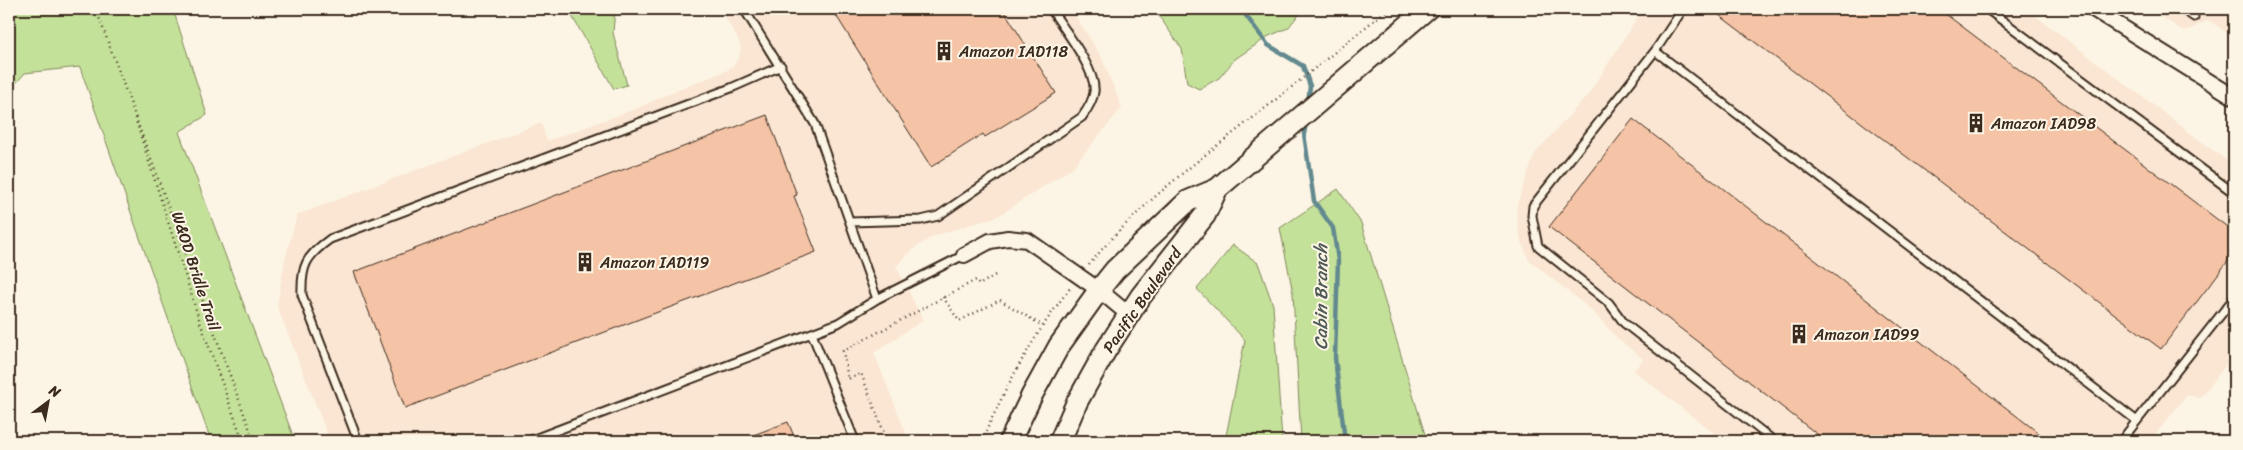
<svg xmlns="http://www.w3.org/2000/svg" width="2243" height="450" font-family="Sriracha,sans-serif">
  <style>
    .built { fill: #fae6d2 }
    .green { fill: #c4e199; stroke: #80865c }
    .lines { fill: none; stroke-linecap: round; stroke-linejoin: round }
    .stream { stroke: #62898f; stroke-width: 4.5 }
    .building { fill: #f5c3a5; stroke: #3b2a1e }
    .service-casing { stroke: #3b2a1e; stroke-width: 11 }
    .minor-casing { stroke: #3b2a1e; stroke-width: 18 }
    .secondary-casing { stroke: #3b2a1e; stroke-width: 24 }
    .path { stroke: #3b2a1e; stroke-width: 2.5; stroke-dasharray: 1 4; stroke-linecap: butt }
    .service { stroke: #fcf5e5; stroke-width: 7 }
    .minor { stroke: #fcf5e5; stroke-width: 14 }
    .secondary { stroke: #fcf5e5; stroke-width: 20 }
    .labels { text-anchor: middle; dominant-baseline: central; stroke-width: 4; stroke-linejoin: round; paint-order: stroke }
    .poi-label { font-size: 16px; fill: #3b2a1e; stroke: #fcf5e5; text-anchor: start }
    .street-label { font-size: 16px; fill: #3b2a1e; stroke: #fcf5e5 }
    .water-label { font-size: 18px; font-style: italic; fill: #4e5a57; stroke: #fcf5e5 }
  </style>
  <rect width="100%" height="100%" fill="#fcf5e5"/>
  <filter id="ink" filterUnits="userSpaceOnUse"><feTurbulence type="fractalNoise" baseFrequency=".02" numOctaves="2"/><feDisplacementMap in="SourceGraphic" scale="10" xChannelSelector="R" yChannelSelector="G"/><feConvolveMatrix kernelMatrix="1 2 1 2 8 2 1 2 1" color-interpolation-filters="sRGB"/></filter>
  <g filter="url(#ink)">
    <path class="built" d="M720,9H1071L1101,56L1122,108L1072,168L998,216L934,236L916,247L896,266L923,320L874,353L905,430L907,441H330L277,306L285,259L297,215L541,123L547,141L638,108L665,95L726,71L733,66L739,57L741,48L738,39Z
      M1643,9H2032L2037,17L2234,166V355L2200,398L2187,395L2150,441H1724L1634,371L1643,359L1618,339L1590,309L1529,260L1521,241L1516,214L1517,205L1535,153L1588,95Z
      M2149,9H2234V37L2208,20L2185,32Z"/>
    <path class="green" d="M9,9H173L207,115L179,132L295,441H211L80,67L25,73L9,91Z
      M570,9H615L613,33L627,85L614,89L573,18Z
      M1154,9H1303L1288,28L1269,36L1235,59L1219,78L1199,89L1187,83L1182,49Z
      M1338,189L1361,223L1427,441H1301L1293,293L1280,228Z
      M1233,245L1258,263L1273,305L1282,441H1225L1245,340L1197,289Z"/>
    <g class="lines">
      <path class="stream" d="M1241,9L1268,45L1303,66L1310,86L1308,103
        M1306,123L1304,134L1314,201L1333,228L1338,260L1335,358L1345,441"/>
    </g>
    <path class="building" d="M832,9H1003L1056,93L985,137L983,134L931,167Z
      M1711,9H1939L2234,232V253L2161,349Z
      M767,115L797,195L794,196L816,252L405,408L354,272Z
      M1633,119L2049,441H1826L1549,227Z
      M788,422L796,441H741L740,440Z"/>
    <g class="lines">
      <defs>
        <path id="service" d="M744,9L815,124L877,299
          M1683,9L1655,51L1533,206L1532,216L1538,246L1609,303L1624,323L1774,441
          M1987,9L2234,193
          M2182,9L2194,17
          M1655,51L2137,421
          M850,222L921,220L938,216L1082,117C1087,110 1093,101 1094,92C1097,70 1063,28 1051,9
          M812,334L855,441
          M358,441L302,295C301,266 306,256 330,239L731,88L781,66
          M529,441L838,323L877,299L964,255
          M2121,441L2234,298"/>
        <path id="minor" d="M2093,9L2234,97
          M964,255L990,241L1008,238L1027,240L1099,290L1128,314"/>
        <path id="secondary" d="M1010,441L1032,395L1059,346L1099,290L1115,270L1188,201L1217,189L1427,9
          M1060,441L1077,402L1106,350L1141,296L1205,215L1217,189"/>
      </defs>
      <use href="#service" class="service-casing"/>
      <use href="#minor" class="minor-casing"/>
      <use href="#secondary" class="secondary-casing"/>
      <path class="path" d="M96,9L254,441
        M135,118L200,322L243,441
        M1089,265C1138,204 1203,157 1264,109C1306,76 1347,42 1388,9
        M943,297L959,321L1000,300L1043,326
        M887,441L861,373L848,379L843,351L976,280L979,285L997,274
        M982,441C1005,387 1034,334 1071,287"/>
      <use href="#service" class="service"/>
      <use href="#minor" class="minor"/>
      <use href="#secondary" class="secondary"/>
    </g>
  </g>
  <defs>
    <symbol id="building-bare" viewBox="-9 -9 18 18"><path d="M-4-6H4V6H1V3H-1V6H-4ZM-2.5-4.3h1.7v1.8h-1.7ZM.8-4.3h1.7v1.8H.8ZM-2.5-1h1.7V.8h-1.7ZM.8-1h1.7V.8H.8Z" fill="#3b2a1e" stroke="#fcf5e5" stroke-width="2.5" paint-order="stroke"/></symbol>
  </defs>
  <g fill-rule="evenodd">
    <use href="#building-bare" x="930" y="37" width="28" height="28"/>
    <use href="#building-bare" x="1962" y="109" width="28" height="28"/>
    <use href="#building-bare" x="571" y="248" width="28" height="28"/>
    <use href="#building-bare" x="1785" y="320" width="28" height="28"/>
  </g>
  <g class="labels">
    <g class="poi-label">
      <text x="959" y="51">Amazon IAD118</text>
      <text x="1991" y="123">Amazon IAD98</text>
      <text x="600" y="262">Amazon IAD119</text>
      <text x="1814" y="334">Amazon IAD99</text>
    </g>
    <g class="street-label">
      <text transform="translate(196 271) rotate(72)">W&amp;OD Bridle Trail</text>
      <text transform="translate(1142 300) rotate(-55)">Pacific Boulevard</text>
    </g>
    <g class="water-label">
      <text transform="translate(1321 297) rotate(-90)">Cabin Branch</text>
    </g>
  </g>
  <rect width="2243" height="450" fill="none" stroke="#fcf5e5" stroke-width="30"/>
  <rect x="15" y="15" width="2213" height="420" fill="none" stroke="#3b2a1e" stroke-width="2" filter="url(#ink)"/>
  <g transform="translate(48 402) rotate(32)" stroke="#fcf5e5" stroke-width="4" paint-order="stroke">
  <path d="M0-4L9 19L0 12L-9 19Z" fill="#3b2a1e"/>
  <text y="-8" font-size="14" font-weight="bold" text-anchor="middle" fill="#3b2a1e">N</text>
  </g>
</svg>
